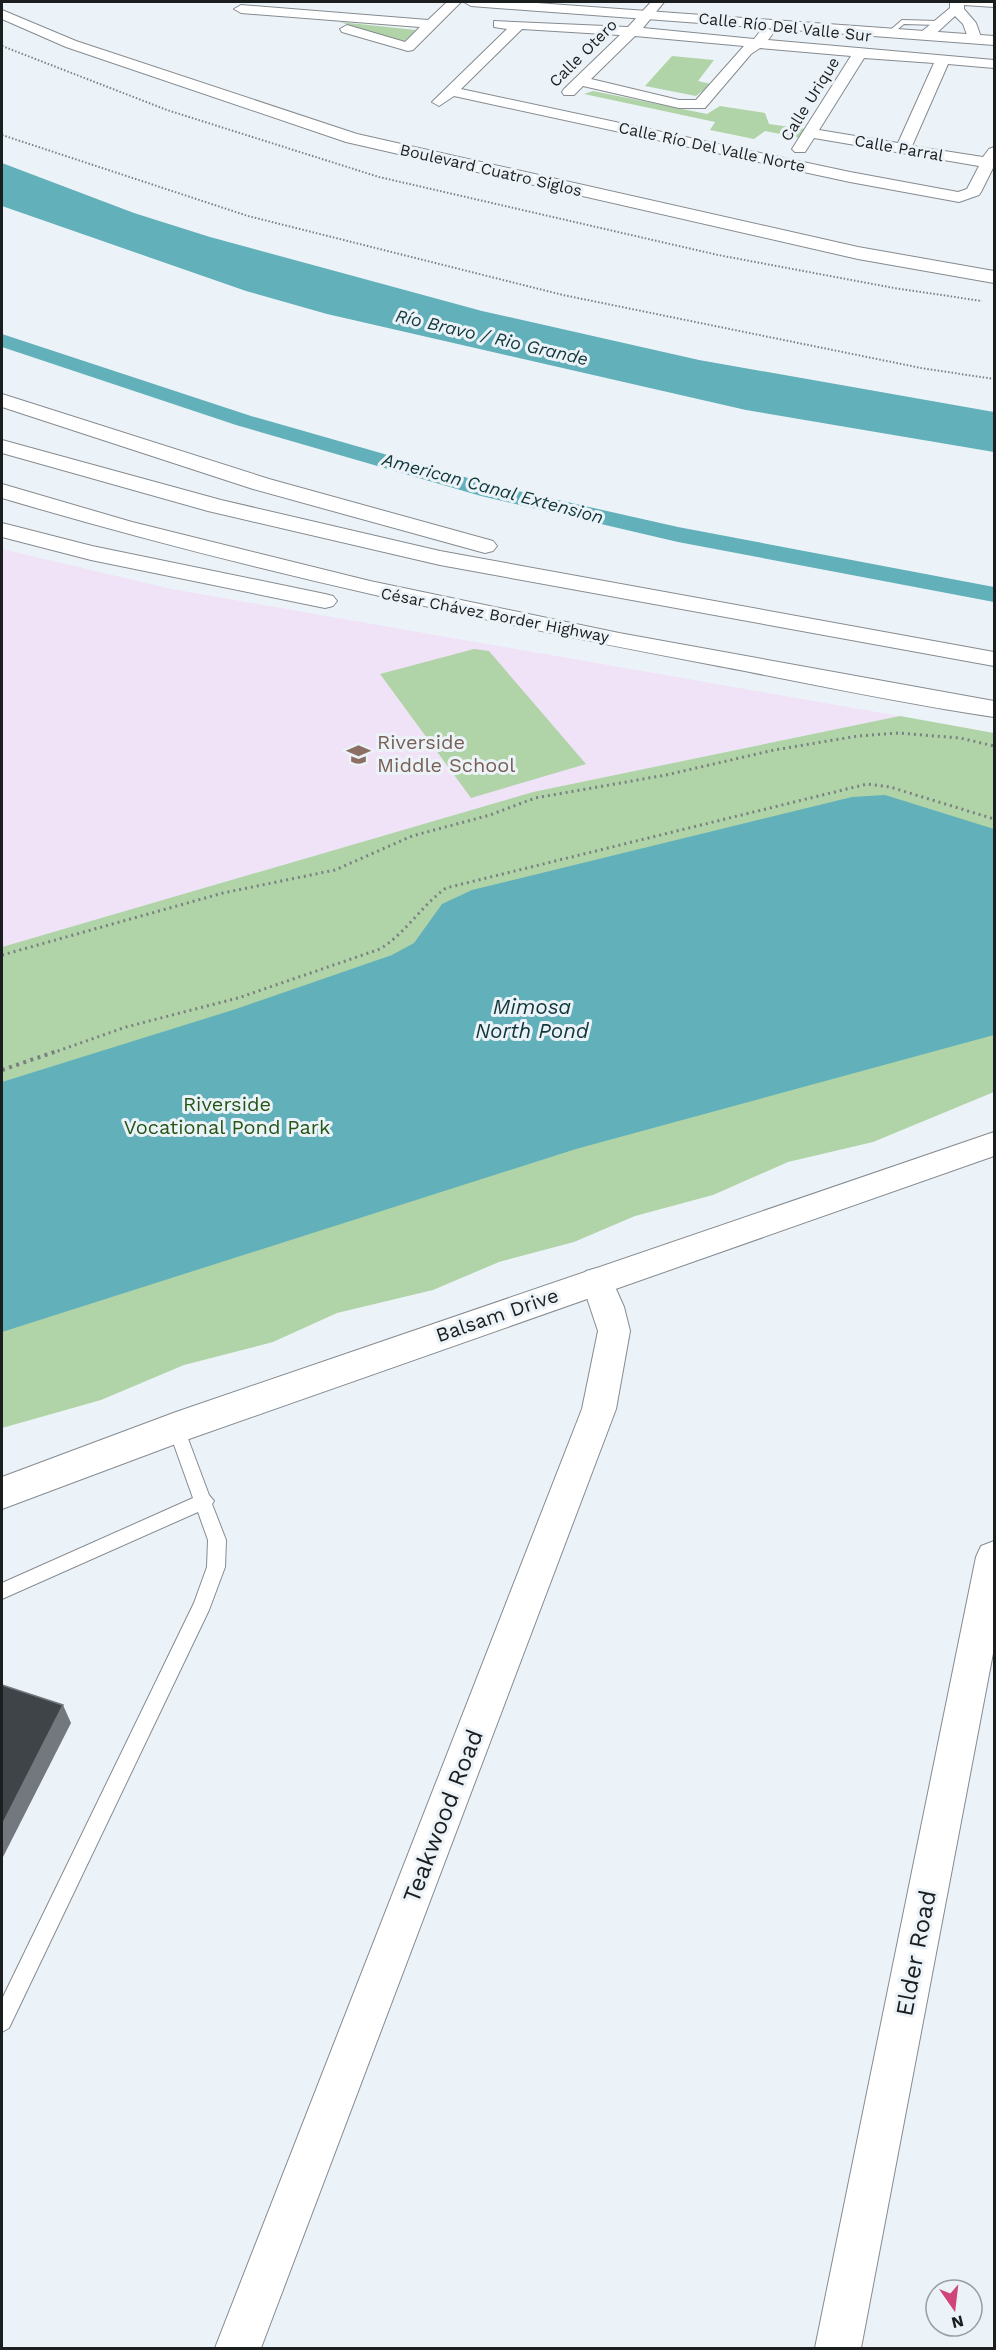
<svg xmlns="http://www.w3.org/2000/svg" width="996" height="2350" font-family="'Work Sans',sans-serif">
  <style>
    .education { fill: #f0e3f7 }
    .green { fill: #b0d4a8 }
    .water { fill: #62b0ba }
    .lines { fill: none; stroke-linecap: round; stroke-linejoin: round }
    .canal { fill: #62b0ba; fill-rule: evenodd }
    .service-casing { stroke: #858b90; stroke-width: 2 }
    .minor-casing { stroke: #858b90; stroke-width: 2 }
    .tertiary-casing { stroke: #858b90; stroke-width: 2 }
    .trunk-casing { stroke: #858b90; stroke-width: 2 }
    .motorway-casing { stroke: #858b90; stroke-width: 2 }
    .path-far2 { stroke: #7b8083; stroke-width: 2; stroke-dasharray: 1.5 2; stroke-linecap: butt }
    .path-far1 { stroke: #7b8083; stroke-width: 3; stroke-dasharray: 2 4; stroke-linecap: butt }
    .path { stroke: #7b8083; stroke-width: 4; stroke-dasharray: 3 4.5; stroke-linecap: butt }
    .service { fill: #fff; fill-rule: evenodd }
    .minor { fill: #fff; fill-rule: evenodd }
    .tertiary { fill: #fff; fill-rule: evenodd }
    .trunk { fill: #fff; fill-rule: evenodd }
    .motorway { fill: #fff; fill-rule: evenodd }
    .shaded-wall { fill: #73787e }
    .building { fill: #3f4449; stroke: #73787e; stroke-width: 1.5 }
    .labels { text-anchor: middle; dominant-baseline: central; stroke-width: 6; stroke-linejoin: round; paint-order: stroke }
    .far-street-label { font-size: 16px; fill: #1b1e1f; stroke: #ecf3f8 }
    .far-water-label { font-size: 18px; font-style: italic; fill: #10373b; stroke: #ecf3f8 }
    .education-label { font-size: 20px; fill: #785e54; stroke: #ecf3f8; text-anchor: start }
    .park-label { font-size: 20px; fill: #235516; stroke: #ecf3f8 }
    .street-label { font-size: 20px; fill: #1b1e1f; stroke: #ecf3f8 }
    .water-label { font-size: 21px; font-style: italic; fill: #10373b; stroke: #ecf3f8 }
    .near-street-label { font-size: 24px; fill: #1b1e1f; stroke: #ecf3f8 }
  </style>
  <rect width="100%" height="100%" fill="#ecf3f8"/>
  <path class="education" d="M2,549L172,589L900,716L533,792L2,947Z"/>
  <path class="green" d="M340,22L416,30L402,43Z
    M672,56L714,60L698,81L711,84L696,96L645,86Z
    M593,91L707,114L720,106L765,113L769,124L805,129L800,138L765,131L754,139L710,130L715,122L584,94Z
    M474,649L489,651L586,764L471,798L380,674Z
    M900,716L994,733V1092L873,1142L788,1162L713,1195L635,1216L574,1242L499,1262L433,1290L337,1313L273,1342L184,1365L101,1400L2,1428V947L533,792Z"/>
  <path class="water" d="M2,163L134,213L210,237L482,311L699,360L994,412V452L746,410L327,314L246,291L2,206Z
    M885,795L994,829V1035L576,1149L2,1332V1082L236,1009L392,955L414,943L442,904L472,890L852,797Z"/>
  <g class="lines">
    <path class="canal" d="M2,334L251,416L496,486L678,527L994,587V602L678,542L481,496L236,425L2,347Z"/>
    <defs>
      <path id="service" d="M902,20L938,21L941,23L938,25L904,24L892,34H888V32Z
        M176,1421L182,1423L184,1428L209,1495L214,1501L212,1504L226,1540L225,1567L209,1610L9,2028L2,2032V1999L194,1603L207,1567L208,1540L198,1512L2,1599V1583L193,1498L168,1428L170,1423Z"/>
      <path id="minor" d="M447,2H461L413,50L408,51L342,32L340,29L347,25L405,42L420,27L241,13L234,9L241,5L428,20Z
        M651,2H664L643,28L754,39L762,29L767,28L774,32L768,40L994,60V68L948,64L912,146L983,157L989,149L994,147V166L981,192L979,195L959,202L850,182L454,96L439,106L432,102L507,29L494,27V21L628,27ZM522,29L620,35L564,89L562,92L564,95H574L583,86L679,108H705L751,54L760,48L851,56L792,149L795,152H805L814,138L979,166L967,189L958,192L850,172L461,89ZM635,36L744,46L696,100H679L591,79ZM864,58L934,63L898,143L819,130Z
        M950,2H994V7L964,5V9L976,23L982,40L980,43H970L963,24L955,16L930,39H920V33L950,8Z
        M597,1268L608,1271L624,1307L630,1331L616,1409L261,2348H215L582,1409L598,1331L581,1280L586,1271Z
        M994,1541V1648L861,2348H815L976,1557L981,1546Z"/>
      <path id="tertiary" d="M464,2H523L994,36V45L471,6Z
        M994,1132V1156L189,1439L2,1509V1477L176,1412Z"/>
      <path id="trunk" d="M2,10L76,41L357,134L858,247L994,271V283L858,259L346,142L66,47L2,19Z"/>
      <path id="motorway" d="M2,394L269,479L493,541L497,546L493,551L485,553L253,489L2,407Z
        M2,440L221,500L440,551L994,652V666L440,565L208,511L2,453Z
        M2,484L132,522L370,581L619,633L994,701V717C899,703 803,682 708,664C470,619 234,567 2,498Z
        M2,523L92,546L325,594L333,596L337,601L333,606L325,608L91,560L2,537Z"/>
    </defs>
    <use href="#service" class="service-casing"/>
    <use href="#minor" class="minor-casing"/>
    <use href="#tertiary" class="tertiary-casing"/>
    <use href="#trunk" class="trunk-casing"/>
    <use href="#motorway" class="motorway-casing"/>
    <path class="path-far2" d="M2,46L167,110L379,177L718,255L894,288L982,301
      M2,135L248,216L563,295L921,368L994,379"/>
    <path class="path-far1" d="M2,955L223,893L335,870L412,836L490,815L535,798L666,775L774,750L858,736L898,733L960,738L994,746
      M52,1053L126,1027L238,998L380,949C406,933 421,906 446,888L867,784L890,787L994,819"/>
    <path class="path" d="M2,1070L57,1051"/>
    <use href="#service" class="service"/>
    <use href="#minor" class="minor"/>
    <use href="#tertiary" class="tertiary"/>
    <use href="#trunk" class="trunk"/>
    <use href="#motorway" class="motorway"/>
  </g>
  <path class="shaded-wall" d="M63,1705L71,1723L2,1859V1825Z"/>
  <path class="building" d="M2,1685L63,1705L2,1825Z"/>
  <defs>
    <symbol id="school-bare" viewBox="-9 -9 18 18"><path d="M0-5L7-2L0 1L-7-2ZM-4 1L0 2.5L4 1V4Q0 6-4 4Z" fill="#8d6e63" stroke="#ecf3f8" stroke-width="2.5" paint-order="stroke"/></symbol>
  </defs>
  <g fill-rule="evenodd">
    <use href="#school-bare" x="342" y="738" width="33" height="33"/>
  </g>
  <g class="labels">
    <g class="far-street-label">
      <text transform="translate(785 27) rotate(6)">Calle Río Del Valle Sur</text>
      <text transform="translate(583 53) rotate(-45)">Calle Otero</text>
      <text transform="translate(810 99) rotate(-58)">Calle Urique</text>
      <text transform="translate(712 147) rotate(12)">Calle Río Del Valle Norte</text>
      <text transform="translate(899 148) rotate(10)">Calle Parral</text>
      <text transform="translate(491 170) rotate(13)">Boulevard Cuatro Siglos</text>
      <text transform="translate(495 615) rotate(11)">César Chávez Border Highway</text>
    </g>
    <g class="far-water-label">
      <text transform="translate(492 337) rotate(13)">Río Bravo / Rio Grande</text>
      <text transform="translate(493 488) rotate(15)">American Canal Extension</text>
    </g>
    <g class="education-label">
      <text x="377" y="742">Riverside<tspan x="377" dy="23">Middle School</tspan></text>
    </g>
    <g class="park-label">
      <text x="227" y="1104">Riverside<tspan x="227" dy="23">Vocational Pond Park</tspan></text>
    </g>
    <g class="street-label">
      <text transform="translate(497 1315) rotate(-19)">Balsam Drive</text>
    </g>
    <g class="water-label">
      <text x="532" y="1006">Mimosa<tspan x="532" dy="24">North Pond</tspan></text>
    </g>
    <g class="near-street-label">
      <text transform="translate(443 1816) rotate(-69)">Teakwood Road</text>
      <text transform="translate(916 1953) rotate(-79)">Elder Road</text>
    </g>
  </g>
  <rect width="996" height="2350" fill="none" stroke="#1b1e1f" stroke-width="6"/>
  <g transform="translate(954 2308) rotate(166)"><circle r="28" fill="#ecf3f8" stroke="#989ea1" stroke-width="1.5"/>
  <path d="M0-4.5L10 22L0 15L-10 22Z" fill="#d04477"/>
  <text y="-9" font-size="16" font-weight="bold" text-anchor="middle" fill="#1b1e1f">N</text>
  </g>
</svg>
